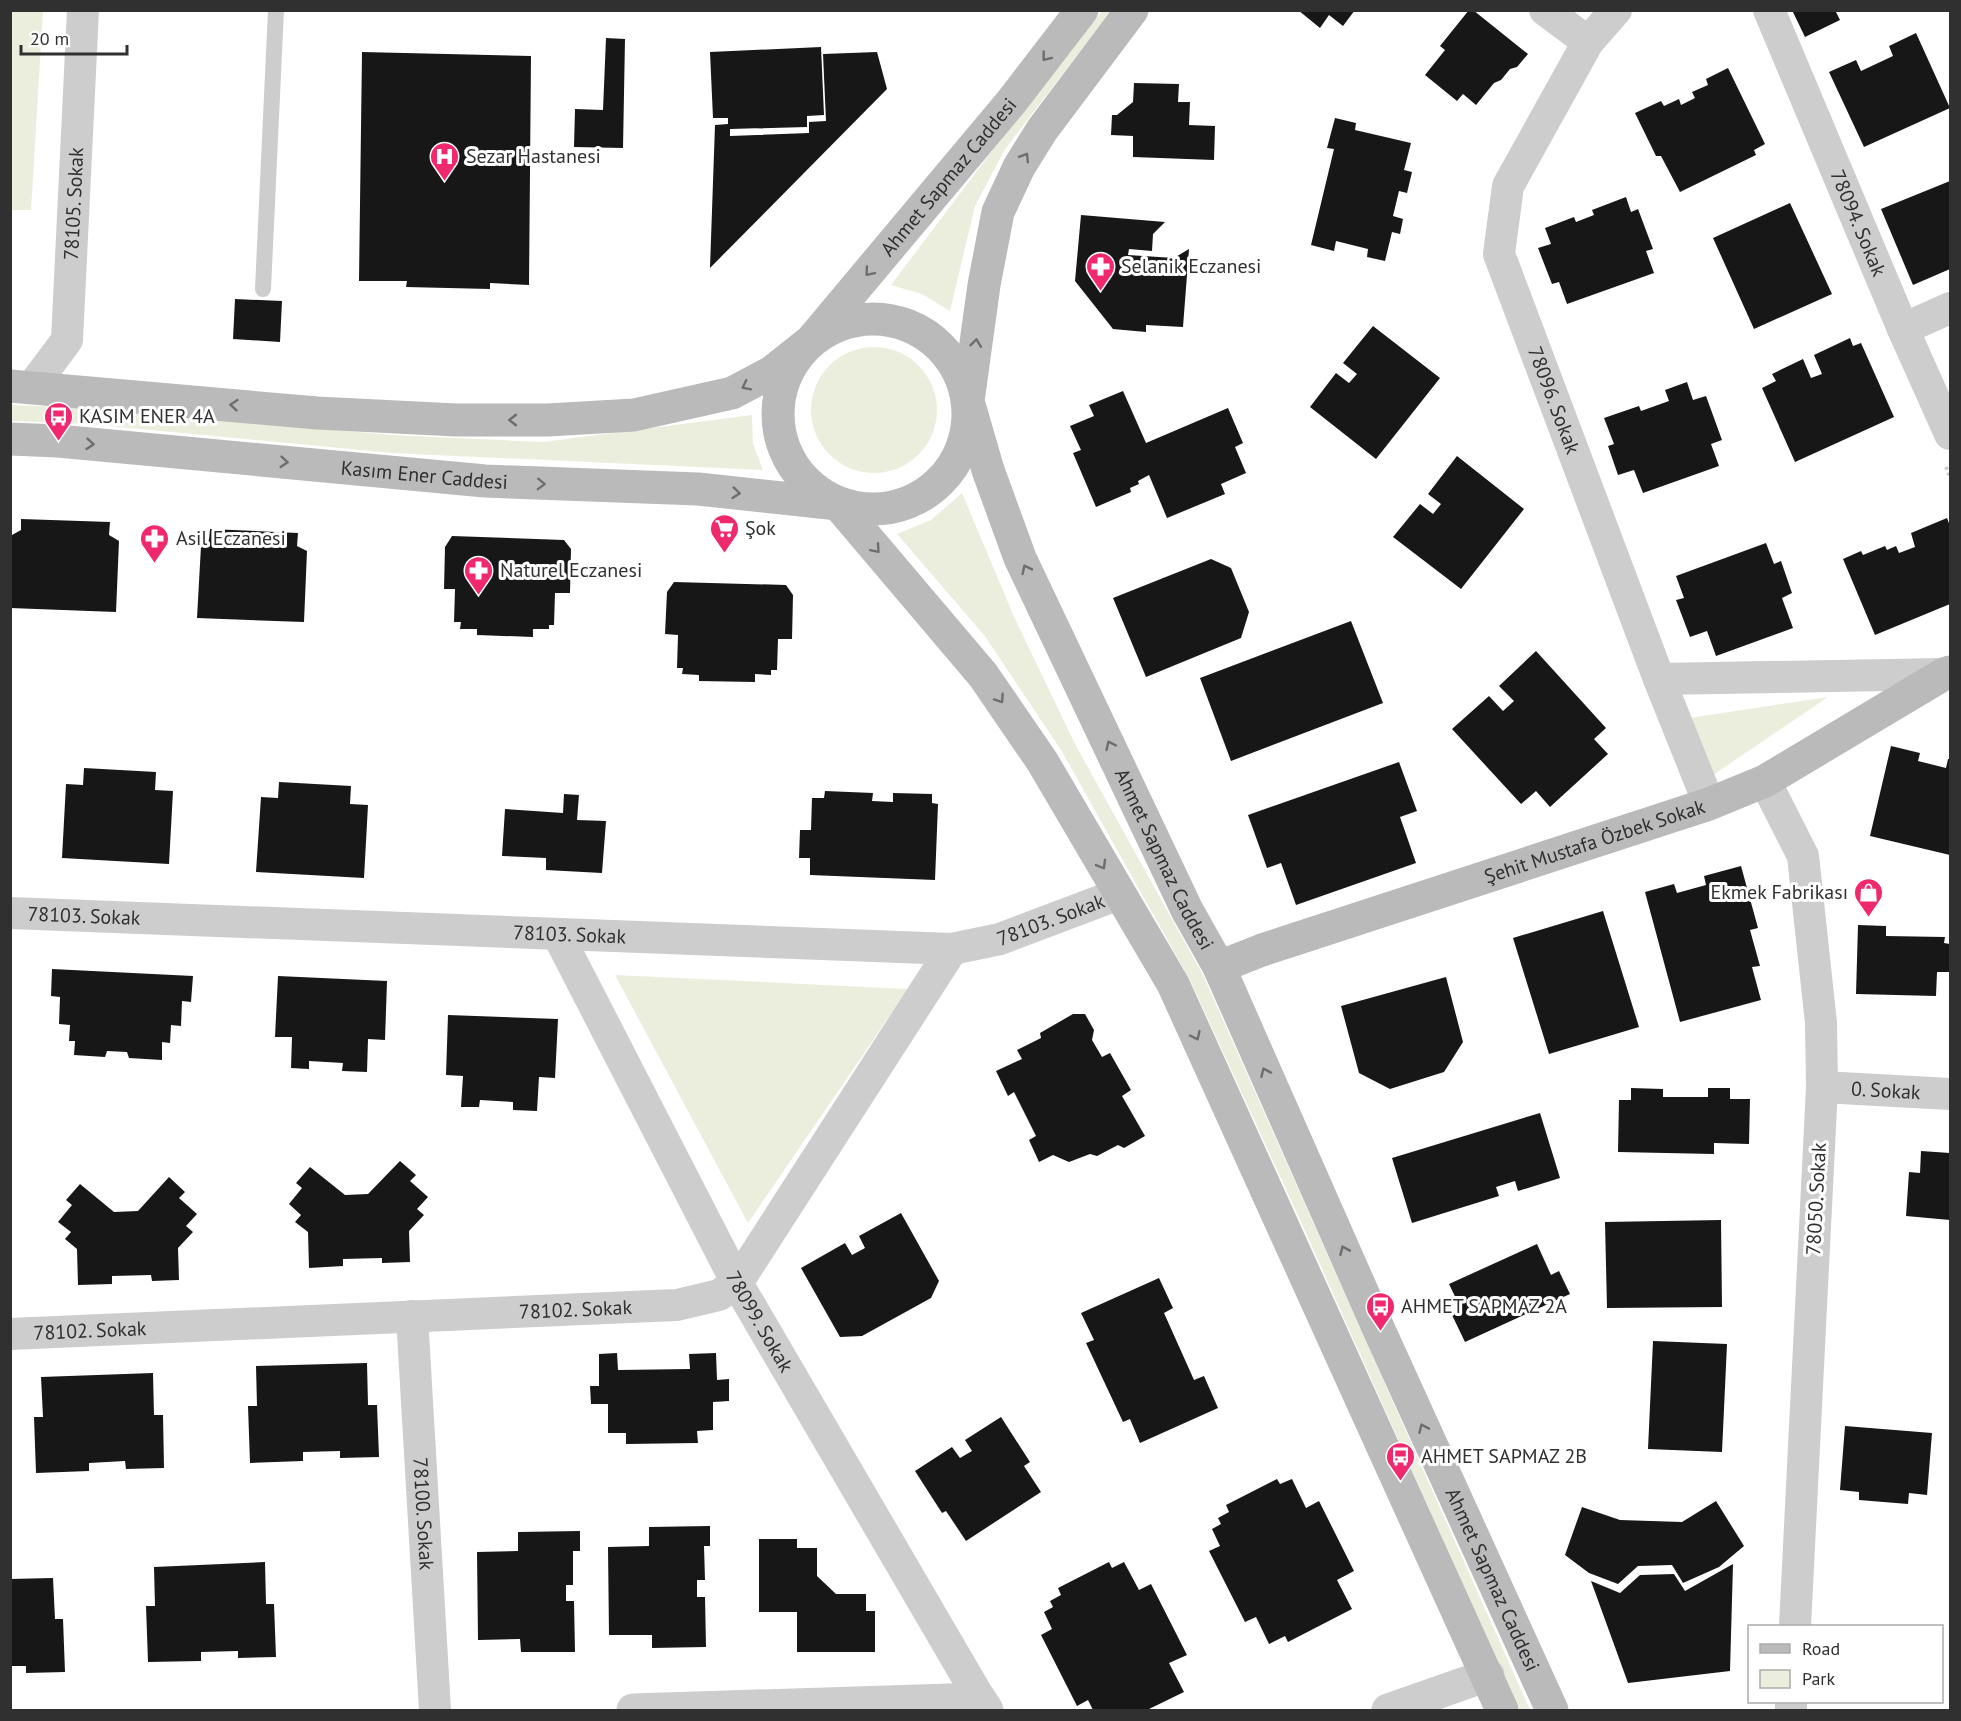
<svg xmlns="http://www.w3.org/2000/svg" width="1961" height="1721" font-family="'PT Sans',sans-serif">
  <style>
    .green { fill: #ebeedd }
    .building { fill: #171717 }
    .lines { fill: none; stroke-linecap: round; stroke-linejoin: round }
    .path { stroke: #cdcdcd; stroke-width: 4; stroke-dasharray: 3 3; stroke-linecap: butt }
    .service { stroke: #cdcdcd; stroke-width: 16 }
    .minor { stroke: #cdcdcd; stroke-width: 32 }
    .tertiary { stroke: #cdcdcd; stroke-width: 33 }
    .secondary { stroke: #bababa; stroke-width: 33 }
    .oneway { stroke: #6e6e6e }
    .labels { text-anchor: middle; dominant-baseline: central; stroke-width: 6; stroke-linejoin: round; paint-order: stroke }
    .poi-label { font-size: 20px; fill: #303030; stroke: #fff; text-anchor: start }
    .street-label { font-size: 20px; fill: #303030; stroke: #fff }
  </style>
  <rect width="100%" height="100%" fill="#fff"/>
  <path class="green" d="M11,10L43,11L31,210H11Z
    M1102,11H1111L1005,149L975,206L950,311L922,294L891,285L998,143Z
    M811 410a63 63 0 1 1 126 0a63 63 0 1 1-126 0Z
    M11,405L88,408L392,435L543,442L752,415L753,444L763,470L392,453L88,424L11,421Z
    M962,493L1015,619L1075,744L1203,975L1530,1710H1519L1301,1222L1190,980L1061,750L984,635L897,534L931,520Z
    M1828,697L1713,775L1683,719Z
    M615,975L908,989L748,1223Z"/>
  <path class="building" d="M1298,10H1355L1343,26L1329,15L1320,28Z
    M1469,10H1473L1528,54L1517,67L1510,69L1501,80L1494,83L1476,105L1463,94L1457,101L1425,75L1445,50L1440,46Z
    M1792,10H1835L1840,20L1805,37Z
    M1916,33L1950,108L1864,147L1829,72L1856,60L1861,71L1893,56L1889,46Z
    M606,38L625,39L623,148L574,147L575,109L603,110Z
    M821,47L824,115L807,116V127L730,129V136L809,133V122L826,121L823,54L877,52L887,89L710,268L715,125L728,124V118H713L710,52Z
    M362,52L531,56L529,285L490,283V289L406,287L407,281H359Z
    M1728,68L1765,144L1754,150L1756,155L1680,192L1661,156H1656L1635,113L1661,101L1664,106L1679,99L1681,105L1695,98L1692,92L1708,85L1706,79Z
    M1134,83L1179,84L1178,102H1190L1189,125L1215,126L1214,160L1133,157V136L1111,135L1112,115H1117L1133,102Z
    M1335,118L1356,123L1355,130L1411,143L1404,170L1412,172L1407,193L1399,191L1393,216L1403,219L1400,234L1392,232L1385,261L1367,257L1368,249L1336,241L1334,251L1311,245L1334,149L1327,148Z
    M1950,181V269L1913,285L1881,209Z
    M1626,197L1631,212L1638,209L1653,249L1646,251L1654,273L1567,304L1559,282L1552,284L1538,248L1551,244L1545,228L1574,217L1576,222L1594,215L1592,210Z
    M1790,203L1832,294L1754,329L1713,238Z
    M1081,215L1165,222L1153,234L1152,251L1129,249L1128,255L1174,258L1189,249L1183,327L1146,325V332L1113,329L1075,281Z
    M235,299L282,301L280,342L233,339Z
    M1373,326L1440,378L1376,459L1310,407L1336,373L1349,383L1357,374L1343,363Z
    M1850,338L1853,346L1861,343L1894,417L1795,462L1762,388L1776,381L1772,374L1803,359L1811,378L1822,374L1814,355Z
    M1687,382L1693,400L1706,396L1722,440L1711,444L1719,466L1643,493L1634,470L1618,475L1608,446L1614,444L1604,418L1639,406L1641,411L1669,401L1665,390Z
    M1123,391L1146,443L1228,408L1243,443L1235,447L1246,473L1221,484L1225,494L1167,518L1149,475L1138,481L1139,484L1130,488L1131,492L1096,507L1073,453L1081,450L1070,426L1094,416L1089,405Z
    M1457,456L1524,509L1461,589L1393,537L1420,504L1433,514L1441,504L1428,494Z
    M1947,518L1950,526V604L1875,635L1843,559L1861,551L1863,555L1885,546L1887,550L1896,546L1899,553L1915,547L1911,533Z
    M21,519L110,522L109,535L119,541L116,612L10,608L12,535L21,530Z
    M210,529L298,533L297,546L307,551L304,622L197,618L201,546L209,540Z
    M452,536L564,540L571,549L570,593H555L554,625H549V629H533V637L477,635V629H460L461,622H454L455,589H444L445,547Z
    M1766,543L1774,564L1781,561L1792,593L1782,598L1793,628L1716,656L1707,631L1690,637L1676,600L1684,598L1676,576Z
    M1211,559L1231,568L1249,612L1241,638L1146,677L1113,598Z
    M674,582L786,585L793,595L792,639H778L777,670H771V675L755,674V682L699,681V675L682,674L683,668H677L678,635L665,634L667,592Z
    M1351,621L1383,703L1231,761L1200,678Z
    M1536,651L1606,728L1594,739L1608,754L1550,807L1536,791L1521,804L1452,729L1489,696L1503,711L1514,701L1499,686Z
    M1891,746L1920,753L1918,761L1946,768L1948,759H1950V855L1870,836Z
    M1399,762L1417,811L1400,817L1416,863L1296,905L1281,863L1267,868L1248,815Z
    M84,768L156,772L155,790L173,791L169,864L62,858L66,784L83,785Z
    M279,782L351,786L350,804L368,805L364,878L256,872L261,797L278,798Z
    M825,791L873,793L872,801L893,802V793L932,794V803L938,804L935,880L810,875V858H799L800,830H811L812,798H824Z
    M564,794L579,795L577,820L606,821L602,873L546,870V858L502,856L505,809L563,813Z
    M1741,866L1758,928L1750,930L1760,966L1752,967L1761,1000L1680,1022L1645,892L1674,884L1677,893L1706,885L1704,876Z
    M1603,911L1639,1027L1549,1054L1513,938Z
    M1858,925L1886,926V936L1945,937L1944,943L1950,944V972H1937L1936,996L1856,994Z
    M52,969L193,976L191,1002L182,1001L181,1026L171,1025L170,1043L162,1042V1060L129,1058L127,1052L107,1051L105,1057L74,1055L75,1041H69L70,1025L59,1024L60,997L51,996Z
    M278,976L387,981L385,1040L368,1039L367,1072L342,1071L343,1063L309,1061V1069L291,1068L292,1037H275Z
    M1446,977L1463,1042L1444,1072L1390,1089L1359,1073L1341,1006Z
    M1073,1014H1085L1094,1030L1092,1040L1102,1057L1110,1053L1131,1090L1122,1096L1145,1136L1124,1148L1118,1145L1097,1156L1090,1154L1069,1162L1053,1155L1039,1162L1029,1140L1036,1136L1014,1092L1008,1096L996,1071L1022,1059L1017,1050L1041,1038L1040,1033Z
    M448,1015L558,1019L555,1078L539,1077L537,1111L513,1110V1102L480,1100L479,1107H461L463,1076L446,1075Z
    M1631,1088L1663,1089V1097H1708V1088H1730V1099H1750L1749,1144L1714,1143V1154L1618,1152L1619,1100H1631Z
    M1540,1113L1560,1178L1518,1191L1515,1181L1496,1187L1499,1196L1412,1223L1392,1158Z
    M1921,1151L1950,1153V1220L1906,1216L1909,1172L1920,1173Z
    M400,1161L416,1175L410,1181L428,1197L417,1209L424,1215L409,1231L410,1262L382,1263V1258L343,1259V1266L309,1268L308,1232L295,1222L301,1215L289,1204L302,1188L296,1183L310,1167L345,1195L368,1194Z
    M169,1177L185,1192L179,1198L197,1214L186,1226L193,1232L178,1248L179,1280L152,1281L151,1275L112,1276V1284L78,1285L77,1249L65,1239L71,1232L58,1222L72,1205L66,1200L80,1184L114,1212L138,1211Z
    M901,1213L939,1281L931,1298L862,1336L840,1337L801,1268L845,1243L852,1255L865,1248L859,1236Z
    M1721,1220L1722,1307L1607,1308L1605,1222Z
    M1537,1244L1551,1275L1559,1271L1570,1294L1465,1342L1452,1315L1462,1311L1449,1284Z
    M1159,1278L1173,1308L1164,1313L1194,1380L1204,1376L1218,1408L1140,1443L1130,1419L1123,1422L1086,1343L1094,1340L1081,1313Z
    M1653,1341L1727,1344L1722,1452L1648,1449Z
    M617,1353L618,1370L690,1369L689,1354L716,1353L717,1380L729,1379V1401L713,1402V1430L697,1431L698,1443L626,1444V1433H608V1404H591L590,1386H599V1354Z
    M367,1363L368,1405H377L379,1457L340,1458V1451L303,1452V1461L250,1463L248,1406H257L256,1366Z
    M153,1373L154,1415H163L164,1468L126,1469L125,1461L89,1463V1471L36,1473L34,1417H43L41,1377Z
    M1001,1417L1030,1462L1024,1466L1041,1492L966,1541L946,1511L942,1513L915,1471L952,1447L960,1458L972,1451L965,1440Z
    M1845,1426L1932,1433L1927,1495L1909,1493L1908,1504L1859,1500V1492L1840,1490Z
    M1277,1479L1280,1484L1292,1479L1306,1508L1319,1501L1354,1571L1337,1580L1352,1609L1288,1642L1285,1636L1269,1644L1256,1617L1245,1622L1209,1551L1220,1546L1212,1529L1221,1524L1218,1518L1229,1512L1226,1505Z
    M1716,1501L1744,1546L1719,1567L1683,1583L1672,1565L1638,1566L1618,1584L1589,1573L1565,1555L1582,1507L1620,1520L1682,1522Z
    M710,1526V1546H704L705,1580H697V1597H705L706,1647L652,1648V1635H609L608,1547L649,1546V1527Z
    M580,1531V1551H573V1585H566V1601H574L575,1652H521L520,1639L478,1640L477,1552L518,1551V1532Z
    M759,1539H797V1548H817V1576L836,1594H866V1611H875V1652H797V1612H759Z
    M265,1562L266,1604H274L276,1657L238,1658V1651L201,1652V1661L148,1662L146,1606H155L154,1567Z
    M1109,1562L1112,1568L1124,1562L1139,1590L1151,1584L1187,1655L1169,1663L1184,1692L1147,1710H1093L1088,1700L1077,1706L1041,1635L1052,1629L1044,1612L1053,1607L1050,1601L1061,1595L1058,1588Z
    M1733,1564L1730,1671L1628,1683L1591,1581L1620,1593L1640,1575L1674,1574L1685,1591Z
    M53,1578L55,1619H63L65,1672L26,1673V1666H10V1579Z"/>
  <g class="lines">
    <path class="path" d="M1946,467L1950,477"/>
    <path class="service" d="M263,289L276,10"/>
    <g class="minor">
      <path d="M1545,10L1588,42"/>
      <path id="s1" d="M1616,10L1588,42L1508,186L1499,254L1659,679L1709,804"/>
      <path id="s2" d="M1769,10L1903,329L1950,434"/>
      <path d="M1903,329L1950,308"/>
      <path id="s3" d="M32,387L67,340L83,10"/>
      <path d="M1659,679L1944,674"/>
      <path d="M1765,781L1803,856L1821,1023L1822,1087L1795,1626"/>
      <path id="s4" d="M10,913L952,949L1000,939L1119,894"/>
      <path id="s5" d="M558,935L737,1283L980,1699"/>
      <path id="s6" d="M1822,1087L1950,1094"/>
      <path id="s7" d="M412,1316L435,1710"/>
      <path id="s8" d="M10,1334L677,1305L719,1295L737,1283L952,949"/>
      <path d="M1791,1710V1702"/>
    </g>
    <path class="tertiary" d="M633,1710L980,1699L987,1710
      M1388,1710L1488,1675"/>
    <g class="secondary">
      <path id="s9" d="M1132,10L1042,130L1019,167L998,212L984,285L968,401L988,470L1020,558L1187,910L1219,967L1380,1332L1552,1710"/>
      <circle cx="873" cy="414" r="95"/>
      <path id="s10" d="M10,386L317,413L456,420H548L634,415L732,393L772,372L811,341L1012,101L1082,10"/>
      <path id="s11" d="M10,439L58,441L485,481L698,489L838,504"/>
      <path d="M838,504L983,675L1042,761L1173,984L1502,1710"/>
      <path id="s12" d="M1219,967L1262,950L1709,804L1765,781L1944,674L1950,672"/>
    </g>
  </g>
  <defs><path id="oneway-chevron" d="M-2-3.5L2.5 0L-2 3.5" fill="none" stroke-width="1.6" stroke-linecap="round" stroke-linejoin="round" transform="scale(1.5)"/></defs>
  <g class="oneway">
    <use href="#oneway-chevron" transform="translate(1046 57) rotate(128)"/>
    <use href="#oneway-chevron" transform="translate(1025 157) rotate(-58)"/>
    <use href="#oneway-chevron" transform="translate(869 272) rotate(130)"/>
    <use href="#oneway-chevron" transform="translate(976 343) rotate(-83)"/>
    <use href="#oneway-chevron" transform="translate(746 386) rotate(153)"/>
    <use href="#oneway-chevron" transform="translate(234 405) rotate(-175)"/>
    <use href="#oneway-chevron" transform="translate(513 420) rotate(180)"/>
    <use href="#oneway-chevron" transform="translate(90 444) rotate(5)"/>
    <use href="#oneway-chevron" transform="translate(284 462) rotate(5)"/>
    <use href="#oneway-chevron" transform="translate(541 484) rotate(2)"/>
    <use href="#oneway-chevron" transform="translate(736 493) rotate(6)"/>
    <use href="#oneway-chevron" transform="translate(876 549) rotate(49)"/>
    <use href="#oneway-chevron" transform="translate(1026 569) rotate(-116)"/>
    <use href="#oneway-chevron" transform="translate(1000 699) rotate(56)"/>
    <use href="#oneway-chevron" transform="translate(1110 745) rotate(-115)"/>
    <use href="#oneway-chevron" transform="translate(1102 865) rotate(60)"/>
    <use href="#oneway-chevron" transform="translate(1196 1036) rotate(65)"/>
    <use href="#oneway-chevron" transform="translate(1265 1072) rotate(-114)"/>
    <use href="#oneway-chevron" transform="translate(1344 1250) rotate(-114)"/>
    <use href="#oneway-chevron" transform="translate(1423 1428) rotate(-114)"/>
  </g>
  <defs>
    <symbol id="hospital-pin" viewBox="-11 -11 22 30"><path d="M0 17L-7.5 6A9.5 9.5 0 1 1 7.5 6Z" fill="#f0296e" stroke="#fff"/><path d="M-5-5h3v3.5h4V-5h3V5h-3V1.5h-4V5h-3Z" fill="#fff"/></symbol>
    <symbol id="pharmacy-pin" viewBox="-11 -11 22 30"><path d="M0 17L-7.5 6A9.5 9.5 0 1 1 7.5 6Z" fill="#f0296e" stroke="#fff"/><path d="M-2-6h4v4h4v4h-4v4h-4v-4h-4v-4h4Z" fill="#fff"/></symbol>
    <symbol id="bus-pin" viewBox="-11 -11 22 30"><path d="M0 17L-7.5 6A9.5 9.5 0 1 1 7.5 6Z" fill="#f0296e" stroke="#fff"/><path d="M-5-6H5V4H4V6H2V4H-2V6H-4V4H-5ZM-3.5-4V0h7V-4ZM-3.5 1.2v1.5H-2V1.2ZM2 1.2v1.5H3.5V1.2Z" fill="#fff"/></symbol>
    <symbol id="supermarket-pin" viewBox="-11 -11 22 30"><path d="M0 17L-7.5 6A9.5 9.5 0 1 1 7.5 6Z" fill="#f0296e" stroke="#fff"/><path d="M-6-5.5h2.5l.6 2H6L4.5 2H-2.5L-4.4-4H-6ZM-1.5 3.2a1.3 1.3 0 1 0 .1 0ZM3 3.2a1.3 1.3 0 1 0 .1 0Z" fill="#fff"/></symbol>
    <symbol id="shop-pin" viewBox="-11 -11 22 30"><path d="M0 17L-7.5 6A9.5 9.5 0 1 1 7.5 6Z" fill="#f0296e" stroke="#fff"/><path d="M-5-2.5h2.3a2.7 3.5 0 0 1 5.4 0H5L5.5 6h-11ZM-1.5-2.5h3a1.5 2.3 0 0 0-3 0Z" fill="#fff"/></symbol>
  </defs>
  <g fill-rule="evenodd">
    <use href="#hospital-pin" x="428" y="140" width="33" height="45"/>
    <use href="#pharmacy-pin" x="1084" y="250" width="33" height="45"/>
    <use href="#bus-pin" x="42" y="400" width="33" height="45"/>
    <use href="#supermarket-pin" x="708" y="512" width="33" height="45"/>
    <use href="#pharmacy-pin" x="138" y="522" width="33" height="45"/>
    <use href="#pharmacy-pin" x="462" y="554" width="33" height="45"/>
    <use href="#shop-pin" x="1852" y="876" width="33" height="45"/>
    <use href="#bus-pin" x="1364" y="1290" width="33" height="45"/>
    <use href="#bus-pin" x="1384" y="1440" width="33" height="45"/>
  </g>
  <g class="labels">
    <g class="poi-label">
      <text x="466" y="156">Sezar Hastanesi</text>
      <text x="1121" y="266">Selanik Eczanesi</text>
      <text x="79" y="416">KASIM ENER 4A</text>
      <text x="745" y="528">Şok</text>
      <text x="176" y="538">Asil Eczanesi</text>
      <text x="500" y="570">Naturel Eczanesi</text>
      <text x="1848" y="892" text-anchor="end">Ekmek Fabrikası</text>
      <text x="1401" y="1306">AHMET SAPMAZ 2A</text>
      <text x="1421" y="1456">AHMET SAPMAZ 2B</text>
    </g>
    <g class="street-label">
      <text stroke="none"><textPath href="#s10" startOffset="1035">Ahmet Sapmaz Caddesi</textPath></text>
      <text stroke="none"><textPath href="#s3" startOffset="195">78105. Sokak</textPath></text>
      <text stroke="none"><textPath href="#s2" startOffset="231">78094. Sokak</textPath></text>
      <text stroke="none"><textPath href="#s1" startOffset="432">78096. Sokak</textPath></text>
      <text stroke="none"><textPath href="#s11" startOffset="416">Kasım Ener Caddesi</textPath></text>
      <text stroke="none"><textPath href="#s12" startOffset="396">Şehit Mustafa Özbek Sokak</textPath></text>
      <text stroke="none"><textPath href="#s9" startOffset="934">Ahmet Sapmaz Caddesi</textPath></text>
      <text stroke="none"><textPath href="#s4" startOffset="74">78103. Sokak</textPath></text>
      <text stroke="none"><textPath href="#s4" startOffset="1046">78103. Sokak</textPath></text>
      <text stroke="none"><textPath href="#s4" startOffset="560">78103. Sokak</textPath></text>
      <text stroke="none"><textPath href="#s6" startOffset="64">0. Sokak</textPath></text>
      <text transform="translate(1816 1199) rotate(-87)">78050. Sokak</text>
      <text stroke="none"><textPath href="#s8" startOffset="566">78102. Sokak</textPath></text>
      <text stroke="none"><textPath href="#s5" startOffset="436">78099. Sokak</textPath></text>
      <text stroke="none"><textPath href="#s8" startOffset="80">78102. Sokak</textPath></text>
      <text stroke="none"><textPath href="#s7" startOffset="198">78100. Sokak</textPath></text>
      <text stroke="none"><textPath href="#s9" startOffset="1726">Ahmet Sapmaz Caddesi</textPath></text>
    </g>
  </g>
  <rect width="1961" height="1721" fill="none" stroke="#303030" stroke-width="24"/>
  <rect x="1748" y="1625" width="195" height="78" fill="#ffffff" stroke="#acacac" stroke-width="1.5"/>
  <rect x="1760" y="1644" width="30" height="9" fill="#bababa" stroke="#acacac" stroke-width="1.5"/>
  <text x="1802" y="1655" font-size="18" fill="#303030">Road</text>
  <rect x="1760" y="1670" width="30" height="18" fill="#ebeedd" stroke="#acacac" stroke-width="1.5"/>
  <text x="1802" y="1685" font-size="18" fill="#303030">Park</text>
  <path d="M21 45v9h106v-9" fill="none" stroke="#303030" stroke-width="3"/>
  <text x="30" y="45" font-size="18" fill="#303030" stroke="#ffffff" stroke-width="4.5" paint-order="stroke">20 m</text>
</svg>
